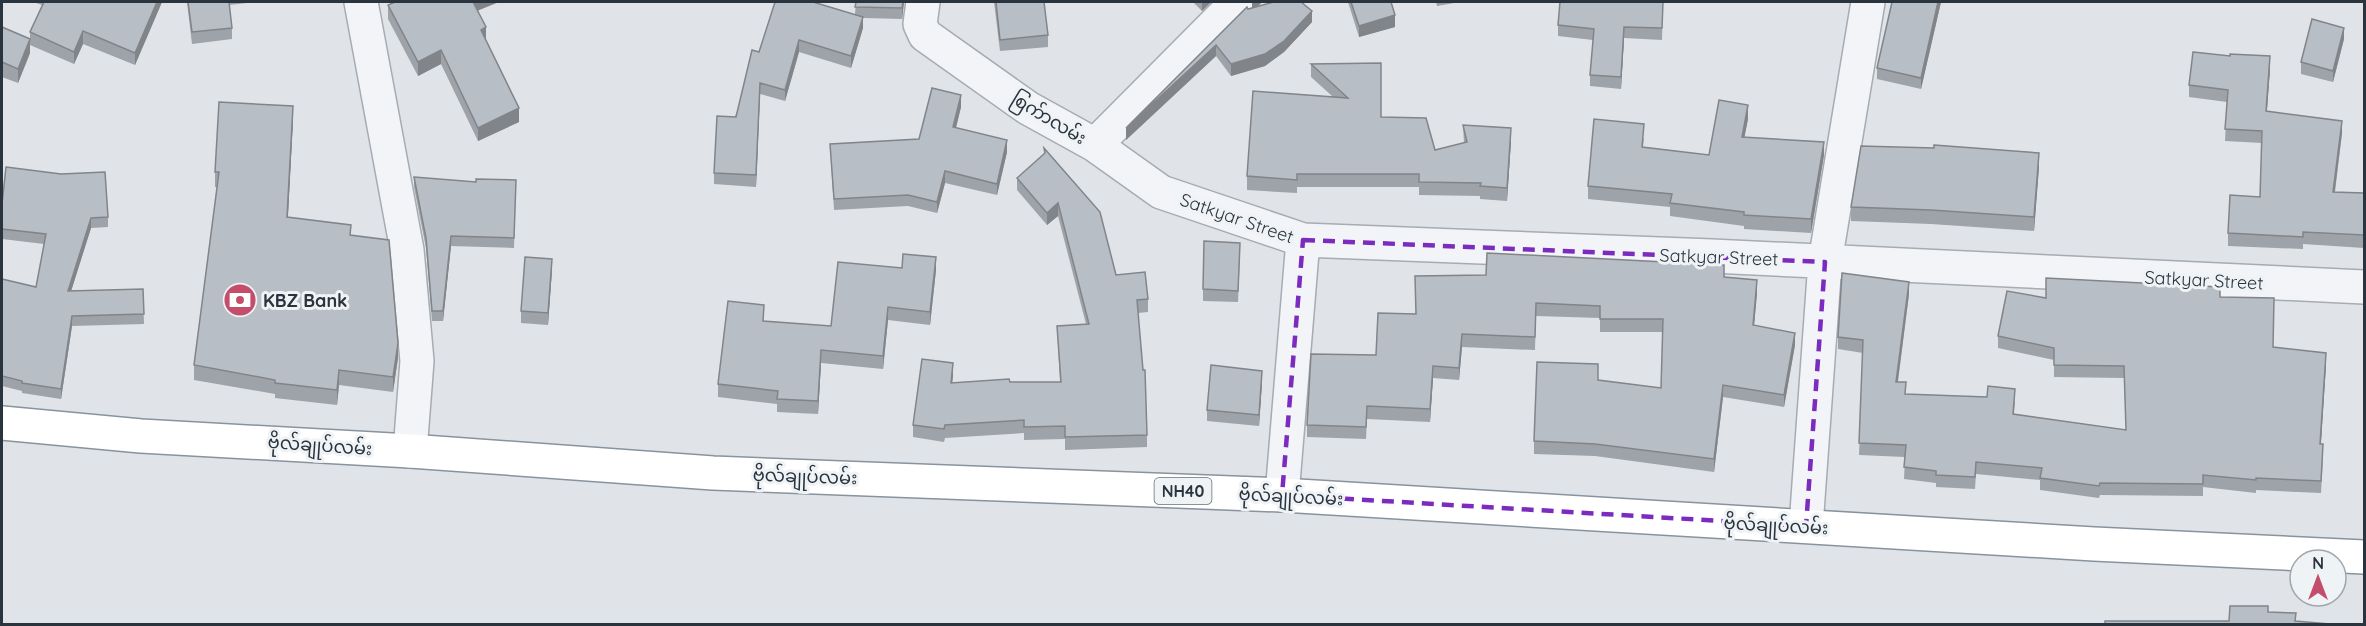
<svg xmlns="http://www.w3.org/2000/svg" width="2366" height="626" font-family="Quicksand,'Noto Sans Myanmar',sans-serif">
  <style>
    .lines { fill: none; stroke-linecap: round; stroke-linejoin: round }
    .minor-casing { stroke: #a6acb2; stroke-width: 36 }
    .trunk-casing { stroke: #88939e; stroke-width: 36 }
    .minor { stroke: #f2f4f7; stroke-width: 33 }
    .trunk { stroke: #fff; stroke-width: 33 }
    .wall { fill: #9ea3a9 }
    .shaded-wall { fill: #81858a }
    .building { fill: #b8bec5; stroke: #81858a; stroke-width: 1.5 }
    .marked { fill: none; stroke: #7b2cbf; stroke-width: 4.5; stroke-dasharray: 12 8; stroke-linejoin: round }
    .labels { text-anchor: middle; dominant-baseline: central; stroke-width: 6; stroke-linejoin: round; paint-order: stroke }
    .shield { fill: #eff3f6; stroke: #656d75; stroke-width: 1.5 }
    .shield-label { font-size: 16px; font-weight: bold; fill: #2a343e }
    .street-label { font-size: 18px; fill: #2a343e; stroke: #eff3f6 }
    .poi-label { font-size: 18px; font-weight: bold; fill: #2a343e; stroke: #eff3f6; text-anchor: start }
  </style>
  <rect width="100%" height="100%" fill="#e0e4e8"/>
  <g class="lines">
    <defs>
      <path id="minor" d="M361,2L407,250L417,361L410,451
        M923,2L920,24L925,35L1028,108L1095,145L1237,2
        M1095,145L1161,192L1303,240L1712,256L2364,287
        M1282,495L1303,240
        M1806,526L1825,262L1868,2"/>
      <path id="trunk" d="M2,423L141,436L410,451L713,473L1282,495L2094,544L2364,557"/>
    </defs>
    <use href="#minor" class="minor-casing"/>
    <use href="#trunk" class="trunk-casing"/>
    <use href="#minor" class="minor"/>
    <use href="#trunk" class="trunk"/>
  </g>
  <path class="wall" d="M33,2H162L135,65L83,44L74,64L30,45V32L42,5Z
    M187,2H256L229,5L232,28V39L192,44Z
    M856,2H904L902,19L863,18V28L851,68L799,52L785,101L760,94L756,187L714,184V173L759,52L855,14Z
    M994,2H1044L1048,35V47L1000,51Z
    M1193,2H1211L1202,11Z
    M1252,2H1262L1258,6L1312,22L1284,52L1265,66L1231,76L1216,56L1126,140L1248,9L1252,8Z
    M1348,2H1391L1395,27L1359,37Z
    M1436,2H1460L1437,6Z
    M1663,2L1662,40L1624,38L1621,89L1590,86V75L1593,40L1558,36V25Z
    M1892,2H1941L1921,89L1877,79V68Z
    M388,5L478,10L486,41L519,122L478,141L441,64L418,76L388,19Z
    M2,27L30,53L18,83L2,77Z
    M2344,39L2333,82L2301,74V62Z
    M1311,64L1381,117L1435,150L1464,143L1463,125L1511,141L1507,201L1480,199V196L1419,195V187H1297V193L1247,190V176L1332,96L1311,77Z
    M2270,69L2267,111L2342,133L2335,192L2364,193V248L2303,244V249L2228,246V233L2260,197L2262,143L2225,141L2227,102L2189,97V85Z
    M961,107L956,128L1007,152L997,195L945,183L937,213L908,206L834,210L830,144L919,139Z
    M1748,119L1744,137L1824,155L1811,233L1744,229V226L1670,216V207L1588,199V186L1644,138L1643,147L1709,155Z
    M293,120L288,217L351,235L398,358L393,392L339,385L337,405L275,398V394L194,380V365L217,187H215V172Z
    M1044,148L1116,275L1148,299V312L1138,313L1147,435V447L1065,450V439L1024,440V433L945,438L944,442L913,437V425L953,375L952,383L1060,382L1057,326L1086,324L1058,216L1047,225L1017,190V178L1044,154Z
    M2039,167L2034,231L1931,224L1851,221V207Z
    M414,177L476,182L516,180L514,248L451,246L443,321H432L426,248L414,187Z
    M2,204L108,217V227L91,228L71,291L143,289L144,324L72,326L61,399L22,393V391L2,386V279L36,287L44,244L2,239Z
    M1240,254L1238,302L1203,301V289Z
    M902,268L936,270L930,325L888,320L883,369L821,363L818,414L777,412V404L718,397V384L764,318V321L831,326Z
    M552,270L548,325L521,323V311Z
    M1724,277L1757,293L1754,325L1795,345L1784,407L1723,397L1714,472L1595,456L1534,454V441L1598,380L1661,388L1663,332H1600V318L1536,316L1535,350L1462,347L1459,380L1433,378L1430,422L1367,419L1366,439L1307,437V425L1416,314Z
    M1909,294L1898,382L1906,394L2015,401L2014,414L2126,430L2124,378L2054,377V360L1998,348V336L2046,298L2220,297L2273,347L2326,365L2321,444L2323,457L2321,493L2256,490V493L2203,487V496L2100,495L2099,498L2040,490V480L1976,474L1975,489L1936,487V483L1904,479L1905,457L1859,455L1863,353L1838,349V337Z
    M1262,382L1259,426L1207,421V410Z"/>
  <path class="shaded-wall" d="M157,2H162L135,65V53Z
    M472,2H499L472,13Z
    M903,2H904L902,19V8Z
    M1202,2H1211L1202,11Z
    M1252,2H1262L1252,12Z
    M1938,2H1941L1921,89V78Z
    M1312,11V22L1284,52L1265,66L1231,76V64Z
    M1395,15V27L1359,37V26Z
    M863,17V28L851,68V56Z
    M486,27V41L481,30Z
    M1624,27V38L1621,89V77Z
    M2344,28V39L2333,82V71Z
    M83,31V44L74,64V52Z
    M30,39V53L18,83V69Z
    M799,40V52L785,101V90Z
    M1216,45V56L1126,140V128Z
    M441,50V64L418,76V62Z
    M2270,56V69L2266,123V111Z
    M760,83V94L756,187V175Z
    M961,95V107L953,139V127Z
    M1748,105V119L1742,150V137Z
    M293,106V120L287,232V217Z
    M519,108V122L478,141V128Z
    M2342,121V133L2333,204V192Z
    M1511,128V141L1507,201V188Z
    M1007,140V152L997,195V184Z
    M1824,142V155L1811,233V219Z
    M2039,153V167L2034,231V217Z
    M945,171V183L937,213V202Z
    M1058,203V216L1047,225V213Z
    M91,218V228L68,301V291Z
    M451,236V246L443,321V311Z
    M936,257V270L930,325V312Z
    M552,259V270L548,325V313Z
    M1757,280V293L1753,338V325Z
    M1909,282V294L1896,394V382Z
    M888,307V320L883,369V356Z
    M72,316V326L61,399V389Z
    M1795,333V345L1784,407V395Z
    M1462,334V347L1459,380V368Z
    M398,343V358L393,392V377Z
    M821,350V363L818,414V401Z
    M2326,353V365L2320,456V444Z
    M953,363V375L951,396V383Z
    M1433,366V378L1430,422V409Z
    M339,370V385L337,405V390Z
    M1262,371V382L1259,426V415Z
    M1723,385V397L1714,472V459Z"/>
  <path class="building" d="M44,2H157L135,53L83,31L74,52L30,32Z
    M188,2H229L232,28L192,32Z
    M395,2H473L486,27L481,30L519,108L478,128L441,50L418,62L388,5Z
    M775,2H813L863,17L851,56L799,40L785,90L760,83L756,175L714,173L717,116L736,117L752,50L759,52Z
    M856,2H903L902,8L855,7Z
    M996,2H1044L1048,35L1000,40Z
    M1274,2H1301L1312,11L1284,41L1265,54L1231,64L1216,45L1126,128L1247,7L1248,9Z
    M1351,2H1391L1395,15L1359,26Z
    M1560,2H1663L1662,28L1624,27L1621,77L1590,75L1594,29L1558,25Z
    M1892,2H1938L1921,78L1877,68Z
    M2312,19L2344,28L2333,71L2301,62Z
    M2,27L30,39L18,69L2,62Z
    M2193,52L2230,56V54L2270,56L2266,111L2342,121L2333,192L2364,193V235L2303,232V237L2228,233L2230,195L2260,197L2262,131L2225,129L2228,90L2189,85Z
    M1381,63V117L1426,118L1435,150L1467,142L1463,125L1511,128L1507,188L1480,186L1481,183L1419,182V174H1297V180L1247,176L1253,91L1348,98L1311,64Z
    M932,88L961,95L953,127L1007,140L997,184L945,171L937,202L908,195L834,199L830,144L919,139Z
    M1719,100L1748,105L1742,137L1824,142L1811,219L1744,215V212L1670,203L1672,194L1588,186L1594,119L1644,124L1642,147L1709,155Z
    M219,102L293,106L287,217L351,225L350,235L389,240L398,343L393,377L339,370L337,390L275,383V380L194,365L219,172H215Z
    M1934,145L2039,153L2034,217L1931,210L1851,207L1861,146L1934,148Z
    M1044,148L1100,212L1116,275L1145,272L1148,299L1137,300L1143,370H1145L1147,435L1065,437V426L1024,427V420L945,425L944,429L913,425L922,359L953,363L951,383L1009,379L1010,382H1061L1057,326L1089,324L1058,203L1047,213L1017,178L1045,153Z
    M6,167L61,174L105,172L108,217L91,218L68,291L143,289L144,314L72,316L61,389L22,383V381L2,376V279L36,287L46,234L2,229V204Z
    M414,177L476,182V179L516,180L514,238L451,236L443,311H432L426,238Z
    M1204,241L1240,243L1238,291L1203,289Z
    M1487,253L1724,265V277L1757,280L1753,325L1795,333L1784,395L1723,385L1714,459L1595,444L1534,441L1537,362L1598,364V380L1661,388L1663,319H1600V306L1536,303L1535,337L1462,334L1459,368L1433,366L1430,409L1367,406L1366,427L1307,425L1311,354L1376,355L1378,313L1416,314L1415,276L1486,275Z
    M903,254L936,257L930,312L888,307L883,356L821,350L818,401L777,399L778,391L718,384L728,301L764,305L763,321L831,326L838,262L902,268Z
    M525,257L552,259L548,313L521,311Z
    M1842,273L1909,282L1896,382H1906L1905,394L1987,397L1988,386L2015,389L2013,414L2126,430L2124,366L2054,365V348L1998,336L2007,291L2046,298V278L2220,287V297L2274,298L2273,347L2326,353L2320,444H2323L2321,481L2256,478V480L2203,475V484L2100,483L2099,486L2040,478L2042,468L1976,462L1975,477L1936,475V471L1904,467L1906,445L1859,443L1863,340L1838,337Z
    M1211,365L1262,371L1259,415L1207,410Z
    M2230,606H2268V612L2296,613L2295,621L2330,624H2105V621H2229Z"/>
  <path class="marked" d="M1303,240L1825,262L1806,526L1282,495Z"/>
  <defs>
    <symbol id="bank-disc" viewBox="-11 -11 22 22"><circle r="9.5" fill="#c54d6c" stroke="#eff3f6"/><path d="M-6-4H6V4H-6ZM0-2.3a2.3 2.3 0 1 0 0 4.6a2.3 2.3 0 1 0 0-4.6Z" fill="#fff"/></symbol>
  </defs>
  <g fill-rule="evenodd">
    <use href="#bank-disc" x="221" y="281" width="38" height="38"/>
  </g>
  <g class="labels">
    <rect class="shield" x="1154.5" y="478" width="57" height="26" rx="4.5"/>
    <g class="shield-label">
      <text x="1183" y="491">NH40</text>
    </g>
    <g class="street-label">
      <text transform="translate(1049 118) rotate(31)">စြက်ာလမ်း</text>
      <text transform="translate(1237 218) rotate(19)">Satkyar Street</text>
      <text transform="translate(1719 257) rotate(2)">Satkyar Street</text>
      <text transform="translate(2204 280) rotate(3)">Satkyar Street</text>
      <text transform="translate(320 445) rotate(4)">ဗိုလ်ချုပ်လမ်း</text>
      <text transform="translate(805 476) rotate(2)">ဗိုလ်ချုပ်လမ်း</text>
      <text transform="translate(1291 496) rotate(3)">ဗိုလ်ချုပ်လမ်း</text>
      <text transform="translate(1776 525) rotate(3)">ဗိုလ်ချုပ်လမ်း</text>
    </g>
    <g class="poi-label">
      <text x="263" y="300">KBZ Bank</text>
    </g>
  </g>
  <rect width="2366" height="626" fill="none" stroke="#2a343e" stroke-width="6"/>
  <g transform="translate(2318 578)"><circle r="28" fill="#eff3f6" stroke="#a0a7ac" stroke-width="1.5"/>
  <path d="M0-4.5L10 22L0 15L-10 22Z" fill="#c54d6c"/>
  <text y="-9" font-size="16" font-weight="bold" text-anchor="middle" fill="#2a343e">N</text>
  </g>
</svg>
